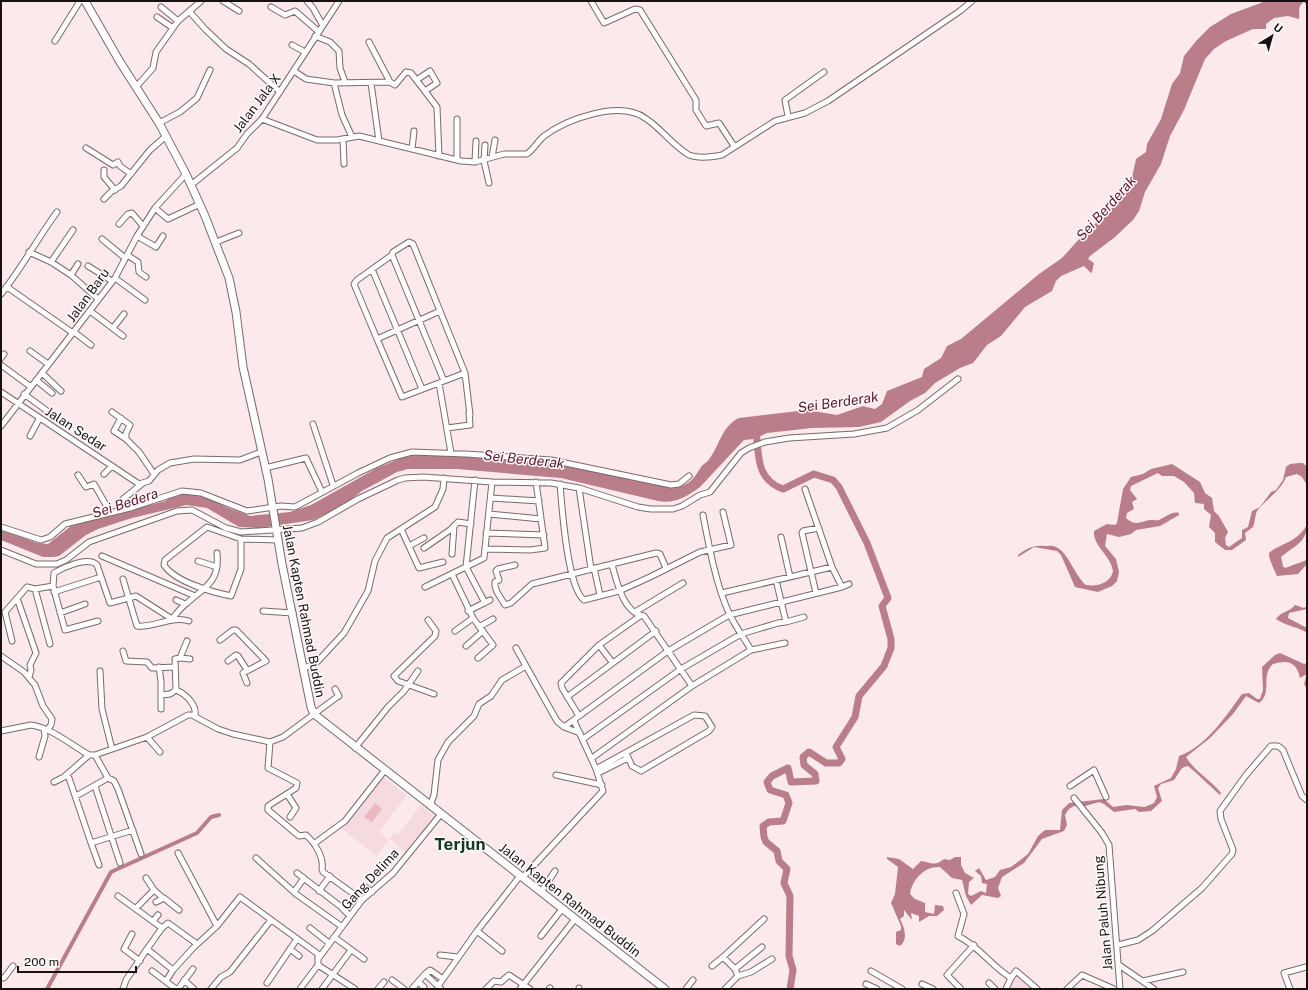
<svg xmlns="http://www.w3.org/2000/svg" width="1308" height="990" font-family="'Public Sans',sans-serif">
  <style>
    .built { fill: #f5dadf }
    .green { fill: #ecb8c1 }
    .water { fill: #b97e89 }
    .lines { fill: none; stroke-linecap: round; stroke-linejoin: round }
    .canal { stroke: #b97e89; stroke-width: 4 }
    .river { stroke: #b97e89; stroke-width: 7 }
    .minor-casing { stroke: #79696b; stroke-width: 7 }
    .major-casing { stroke: #79696b; stroke-width: 9 }
    .minor { stroke: #fff; stroke-width: 5 }
    .major { stroke: #fff; stroke-width: 7 }
    .labels { text-anchor: middle; dominant-baseline: central; stroke-width: 3; stroke-linejoin: round; paint-order: stroke }
    .street-label { font-size: 13px; fill: #171112; stroke: #fffbfb }
    .water-label { font-size: 14px; font-style: italic; fill: #5b1229; stroke: #fffbfb }
    .district-label { font-size: 17px; font-weight: bold; fill: #113a24; stroke: #fffbfb }
  </style>
  <rect width="100%" height="100%" fill="#fce9ec"/>
  <path class="built" d="M382,776L407,795L379,832L389,840L376,856L341,828Z
    M421,805L437,817L408,854L390,839L395,832L398,834Z
    M1015,973L1035,989H1014L1009,985Z"/>
  <path class="green" d="M375,803L382,809L372,822L364,817Z"/>
  <path class="water" d="M1266,1H1307V5L1304,2C1297,6 1300,13 1299,19L1288,16L1274,18L1266,24V29H1253L1226,41L1214,49L1205,59L1184,110L1170,136L1161,164L1145,192L1139,211L1133,220L1115,237L1090,256L1088,259L1094,263L1092,272L1091,273L1084,266L1061,276L1056,281L1052,291L1025,307L1001,336L987,345L973,363L960,368L935,383L925,393L910,401L881,422L859,427L812,428L767,433L754,439L744,440L700,487C687,497 674,504 658,501L561,478L457,469H408L397,472L362,491L343,506L313,520L259,528L239,527L207,508L187,505L132,518L98,529L86,535L59,556L53,557H43L1,540V530L38,543L48,544L71,526L165,501L174,495L184,493L207,495L226,507L250,516L290,512L311,505L377,468L411,454L542,461L676,488C692,483 693,479 701,467C704,463 708,462 710,458C720,444 722,426 739,418L807,410L837,415L863,406L875,409L882,404L887,391L922,377L924,369L941,358L947,346L961,339L1039,274L1062,258L1081,237L1116,204L1126,192L1131,182L1136,159L1146,152L1147,144L1161,119L1172,84L1180,73L1184,56L1197,40L1210,27L1231,14Z
    M1299,463H1303L1307,467V485L1302,477L1297,474L1286,477C1281,491 1266,499 1257,511C1255,515 1255,523 1253,527L1245,533L1246,540L1232,550H1225L1215,542V533L1209,527L1211,515L1204,509V504L1195,503L1194,493L1184,482L1174,476H1162L1158,473L1131,486L1130,490L1137,499L1132,502L1134,509L1127,513L1126,518C1134,525 1137,523 1146,521C1150,519 1155,521 1159,520C1166,517 1172,511 1179,513V515L1160,526L1136,530L1131,534L1119,537L1107,534L1105,546L1116,559L1119,572L1117,581L1112,586L1098,592L1075,587L1061,555L1057,551L1034,547L1018,557V555C1026,549 1033,545 1044,546C1048,546 1052,545 1056,547C1068,552 1075,576 1086,585C1097,587 1111,583 1113,571C1110,554 1093,547 1094,531L1107,524L1115,525L1117,523L1123,489L1131,477L1143,474L1151,469L1172,464L1200,482L1205,493L1212,498L1214,511L1219,516L1228,532L1225,538L1226,545L1229,547L1242,538V530L1248,527L1252,511L1260,507L1271,492L1276,490L1283,480L1286,467L1290,464Z
    M1307,525C1307,543 1292,547 1281,557L1283,566L1285,568L1307,560V564L1298,574L1277,576C1275,572 1268,557 1269,553C1284,541 1295,544 1307,525Z
    M1295,605L1304,608L1307,606V609L1289,613L1288,618L1307,628V633C1300,627 1285,626 1276,619C1281,611 1290,612 1295,605Z
    M1280,653L1304,664L1307,663V689L1304,684L1307,674L1300,678C1297,663 1289,659 1273,664C1260,675 1273,693 1259,703L1246,696L1233,714L1210,738L1186,757C1194,771 1211,780 1221,793L1220,795C1214,790 1190,766 1187,766L1182,768L1174,780L1161,784L1158,788L1162,801L1151,811L1139,812L1135,809L1114,812L1104,804L1099,802L1082,807L1074,806L1069,809L1065,815L1067,825L1064,831L1042,839L1024,863L1002,877L998,888L1001,896L998,898L982,895L971,905L966,896L962,880L952,878L940,867C924,866 912,880 910,894L915,899L925,903V912L934,914L935,905L943,906L944,910L937,916H929L919,922V916L911,913L912,920L904,910V916L900,919C905,928 908,940 900,946L896,944V932L901,930V926L891,903L895,894L898,867L887,859V857L899,859L913,869L921,861C931,863 936,866 944,859L950,860L955,857H961V865L965,873L974,878L969,882L968,894L971,896L981,891L986,893L987,884L982,883L981,876L975,871L979,868L986,880L995,877L1000,870L1011,867L1028,854L1038,836L1045,830H1060L1062,810L1069,803L1104,799L1113,807L1126,805L1145,807L1154,803L1157,797L1154,786L1171,778L1176,769L1179,756C1207,746 1225,717 1242,694L1249,693L1257,699H1260L1263,690L1262,667L1275,655Z"/>
  <g class="lines">
    <path class="canal" d="M47,989L111,872L197,833L211,817L219,815"/>
    <path class="river" d="M756,429C759,454 755,479 783,489L814,474L833,480L839,487L867,543L888,598L882,606L891,639V648L884,666L859,696L855,717L836,747L842,759L839,763H826L809,752L803,757L804,765L815,774L816,781L791,782L788,768L772,776L767,782L770,790L786,795L789,803L783,821L769,822L763,826L764,837L766,842L777,851L779,861L787,869L784,883L790,896L789,956L793,970L790,989"/>
    <defs>
      <path id="minor" d="M223,1L239,11
        M307,1L313,8L322,24
        M591,1L604,23L635,9L640,10L696,100V110L706,126L719,123L734,146
        M161,7L178,21
        M271,7L285,15L295,11L318,31
        M189,11L205,29L226,49L249,64L280,92
        M157,17L173,28
        M315,36L330,42L339,51L340,68L345,82
        M55,41L80,1
        M369,42L390,82
        M292,45L305,52
        M294,71L306,79L334,83L390,82L395,85L406,72L411,73L437,107L439,156
        M418,79L430,71L437,83L425,91
        M334,83L342,115L352,137
        M371,83L379,141
        M136,87L153,68L156,52L178,21L201,1
        M788,116L785,100L824,72
        M262,119L317,140H337L359,136L461,161L475,162L504,154H527C534,149 538,141 544,136C567,119 619,100 645,118C661,128 673,146 689,155C699,159 712,157 722,155L775,121L805,113L828,101L960,11L972,1
        M457,119V160
        M159,123L180,112L197,98L210,70
        M343,139L344,164
        M485,145L484,161L489,183
        M86,148L113,165L118,162L120,166L131,174
        M412,149L414,131
        M492,157L495,140
        M475,162L476,141
        M104,170V177L115,190
        M191,185L237,148L247,134L262,119L339,1
        M104,199L112,191L121,186L150,150L166,136
        M155,208L168,219L200,204
        M119,224L128,214L132,213L143,226
        M137,236L156,247L163,236
        M102,239L125,258
        M216,242L239,233
        M29,252L51,262L71,275L98,299
        M127,255L138,262L139,272L146,277
        M51,262L73,230
        M88,266L112,281
        M372,269L422,389
        M71,275L78,264
        M115,278L145,300
        M7,287L73,333
        M1,294C22,268 37,239 57,212
        M90,311L123,336
        M440,311L377,339L402,397L465,373
        M113,328L124,314
        M74,332L91,345
        M377,339L354,284L357,280L392,255
        M30,351L48,364
        M1,358L4,354
        M1,365L31,387
        M42,373L61,391
        M36,380L52,393
        M444,381L392,255L393,252L409,242L413,244L465,373L470,415
        M439,383L451,453
        M1,392L139,484L149,481L158,470L170,463L194,459L240,460L261,452
        M24,394L65,424
        M112,412L130,425L126,433V439L139,452L154,474
        M121,418L114,431L126,439
        M313,424L333,485
        M1,426L115,278L137,236L155,208L186,174
        M447,428L470,425L469,413
        M30,436L39,419
        M265,468L306,458L322,492
        M104,474L112,466
        M78,475L86,487L94,484L110,512
        M475,480L466,567L485,603
        M560,484C562,507 567,587 584,600L619,591L650,577L700,552L731,545L723,512
        M579,488L591,569
        M491,498L539,501
        M127,508L123,499L143,483
        M489,514L541,519
        M703,515C709,546 716,585 729,613C735,626 744,638 751,650
        M1,527L41,540L50,537L65,524L130,508L182,491L201,493L247,511L281,506L295,507L358,473L390,458L412,452L466,454L551,460L671,485L679,484L689,476
        M401,529L419,568L443,562
        M486,533L544,535
        M781,537L790,577
        M241,539V569L231,596C212,592 175,582 164,565L165,560L207,527L241,539L278,540
        M409,546L424,538
        M424,548L450,530L458,522L471,524
        M486,549L530,550L545,548L536,482
        M1,550L36,564H57L66,560L89,542L177,511L192,510L226,528L241,532L302,528L318,522L358,499L398,480L405,478L423,477L492,482L551,483L579,488L638,507L651,509H673L682,506L700,495L710,492L741,453L749,448L765,442L789,438L854,434L887,428L918,410L958,379
        M452,554L454,526
        M102,556L195,596
        M198,561L217,567
        M515,565L498,569L496,571L499,580L495,582V586L497,592L505,605L511,603L532,584L656,553L660,554L666,568
        M612,565C617,582 623,613 644,616L692,686
        M594,568L600,595
        M452,574L473,618L493,645L478,658
        M123,579L137,626C155,628 171,615 189,621
        M776,580L786,622
        M425,587L484,558L492,482
        M842,587L849,584
        M35,589L50,644
        M54,592L101,577
        M722,593L832,567
        M816,593L802,533L803,531L819,528
        M17,598L36,653L30,665L31,670L29,677
        M176,600L185,604
        M263,611L293,613
        M468,611L490,600
        M635,612L683,583
        M60,613L85,604
        M172,619C177,613 181,607 187,603C205,587 220,582 217,553
        M428,620L436,631L435,636L394,676L398,681L434,694
        M98,621L65,630L53,586L54,573C64,567 88,556 97,565L110,603L136,596L172,619
        M479,627L493,619
        M455,631L473,618
        M220,640L233,630H236L266,661L243,673L247,683
        M12,641L5,612L27,587L35,589L53,586
        M187,641L180,658L175,659L176,690C186,694 197,705 195,716
        M599,645L612,662
        M466,646L483,631
        M123,651L126,661L147,662L152,668L175,667
        M1,656L24,672L35,685L43,706L52,719L51,725L47,730
        M180,658L190,659
        M228,661L236,655L238,656L247,670
        M526,666L557,721L564,727L668,651L729,615L842,587L832,567L805,489
        M159,667L161,681V709
        M303,668L313,665L318,661L344,633L368,591L375,561L387,538L435,507L443,489L444,478
        M100,671L102,709L112,749
        M161,695L170,694L176,690
        M567,697L656,631
        M579,716L562,688L561,683L599,645L640,616
        M564,727L580,733
        M1,731L31,725C52,728 71,745 89,755H95L147,737L188,715H192L218,729L233,734L270,742L283,737L337,697L339,696L335,689
        M147,737L160,752
        M583,739L681,669L741,634L778,623L786,622L804,617
        M270,742L268,768L297,783L296,788L268,806V810L299,836L306,835C315,843 324,857 322,869L323,872L362,900
        M355,748L388,707L404,691L418,671
        M95,755L108,778L114,781L118,789L141,854
        M39,757L45,736L44,729
        M592,758L692,686L751,650L785,643
        M596,769L694,715L705,716L712,727L709,731L641,771L632,766L626,753
        M598,773L628,758
        M556,775L602,785
        M69,778L91,843L133,830
        M54,782L64,777L89,755
        M95,786L120,863
        M1070,786L1094,770L1106,797
        M287,794L296,808L290,817
        M76,796L108,778
        M1074,798L1102,833L1109,845L1120,989
        M430,806L434,795L438,760L448,742L474,716L479,704L491,696L502,680L526,666L516,648
        M91,843L99,865
        M315,843L345,821L385,770
        M178,853L217,926
        M256,858L296,894L341,926
        M297,873L340,906L350,916
        M522,878L603,791L596,769L574,721
        M365,887L372,892
        M154,890L163,898
        M319,891L330,876
        M294,892L304,878
        M541,892L555,871
        M956,893L964,914L958,936C979,946 991,966 1011,978L1016,971L1037,989
        M118,896L162,928L147,949L173,970L193,948L217,926L240,897L318,954V965L355,989
        M156,902L164,898L179,910
        M136,908L154,890L146,878
        M153,921L158,915
        M162,928L168,923L197,944
        M310,928L329,943
        M477,931L502,951
        M132,934L124,949L140,961
        M541,936L562,909
        M334,937L364,959
        M1118,945L1138,940L1152,931L1202,888L1232,854L1233,850L1221,819L1220,811L1246,775L1271,746H1278L1283,750L1302,796L1307,800
        M290,949L299,956
        M440,955L458,957
        M318,959L362,900L393,873L441,814
        M1119,965L1154,989
        M712,966L723,957
        M735,969L762,947
        M152,971L176,989
        M871,971L902,989
        M425,974L430,970L443,979
        M738,976L751,972L772,959
        M1,978H4L13,966
        M184,980L194,989
        M392,980L404,989
        M166,981L173,970
        M1143,981L1183,972
        M418,982L425,974L441,989
        M267,983L297,939
        M989,983L995,989
        M866,984L877,989
        M922,984L933,989
        M438,986L477,931L520,876
        M123,989L126,980L147,949
        M178,989L193,969
        M211,989L221,977L230,972L271,920
        M300,989L318,965
        M322,989L351,950
        M378,989L384,982
        M412,989L418,982L424,987
        M486,989L494,981L501,982L509,975L530,989
        M520,989L575,919
        M549,989L550,988
        M579,989V988
        M686,989L693,980
        M725,989L738,976L735,969L723,957L764,919
        M961,989L947,975L974,945
        M1006,989L1011,978
        M1067,989L1082,975L1114,989
        M1290,989L1284,973L1306,967"/>
      <path id="major" d="M85,1L120,62L159,123L186,174L205,216L229,278L236,312L243,367L268,479L282,564L311,707L314,714L665,989"/>
    </defs>
    <use href="#minor" class="minor-casing"/>
    <use href="#major" class="major-casing"/>
    <use href="#minor" class="minor"/>
    <use href="#major" class="major"/>
  </g>
  <g class="labels">
    <g class="street-label">
      <text transform="translate(257 103) rotate(-53)">Jalan Jala X</text>
      <text transform="translate(88 295) rotate(-54)">Jalan Baru</text>
      <text transform="translate(76 429) rotate(33)">Jalan Sedar</text>
      <text transform="translate(304 611) rotate(79)">Jalan Kapten Rahmad Buddin</text>
      <text transform="translate(370 879) rotate(-47)">Gang Delima</text>
      <text transform="translate(570 900) rotate(38)">Jalan Kapten Rahmad Buddin</text>
      <text transform="translate(1103 913) rotate(-95)">Jalan Paluh Nibung</text>
    </g>
    <g class="water-label">
      <text transform="translate(1106 208) rotate(-48)">Sei Berderak</text>
      <text transform="translate(838 402) rotate(-8)">Sei Berderak</text>
      <text transform="translate(524 459) rotate(6)">Sei Berderak</text>
      <text transform="translate(125 503) rotate(-18)">Sei Bedera</text>
    </g>
    <g class="district-label">
      <text x="460" y="844">Terjun</text>
    </g>
  </g>
  <rect width="1308" height="990" fill="none" stroke="#171112" stroke-width="4"/>
  <g transform="translate(1272 36) rotate(37)" stroke="#fffbfb" stroke-width="3" paint-order="stroke">
  <path d="M0-3L7 15L0 10L-7 15Z" fill="#171112"/>
  <text y="-6" font-size="11" font-weight="bold" text-anchor="middle" fill="#171112">U</text>
  </g>
  <path d="M18 966v6h118v-6" fill="none" stroke="#171112" stroke-width="2"/>
  <text x="24" y="966" font-size="12" fill="#171112" stroke="#fffbfb" stroke-width="3" paint-order="stroke">200 m</text>
</svg>
